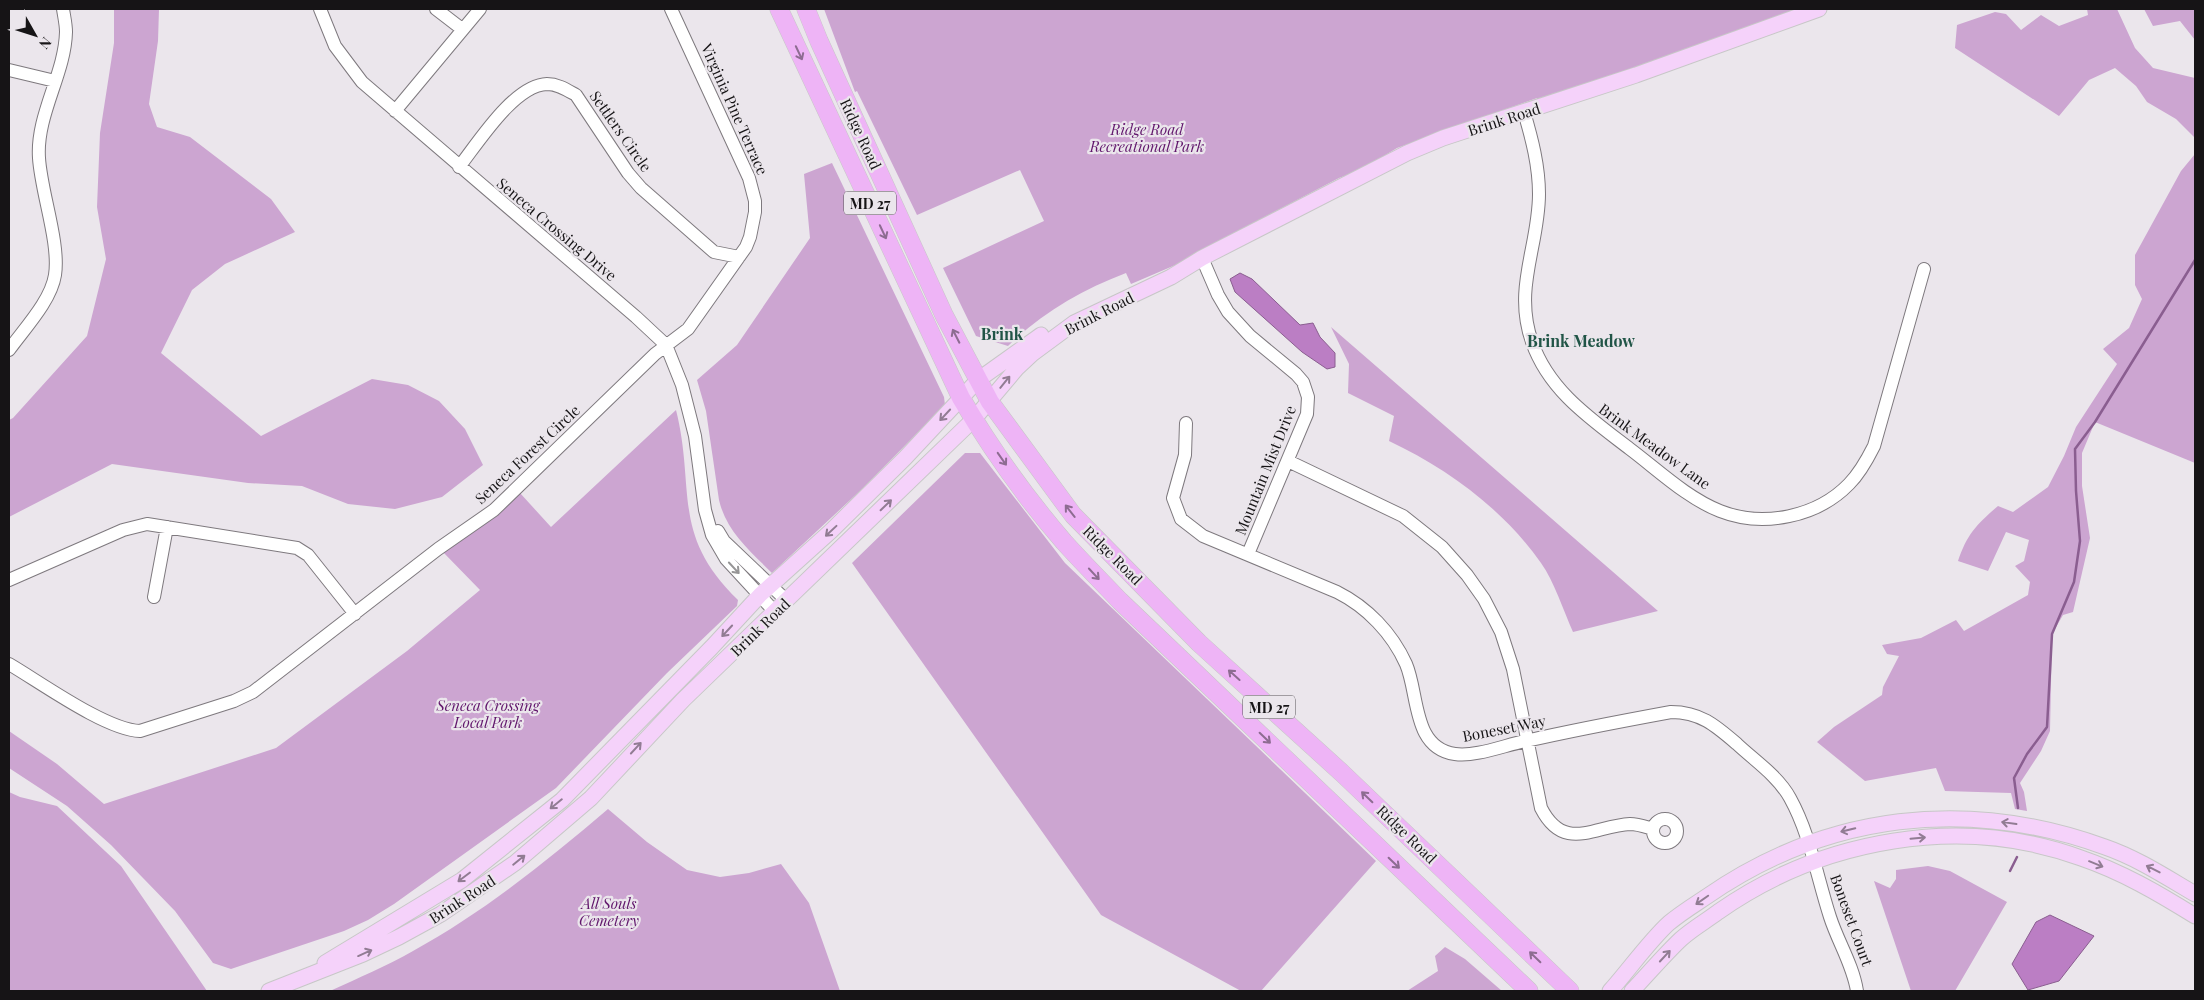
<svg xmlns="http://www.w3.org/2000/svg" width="2204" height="1000" font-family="'Playfair Display',serif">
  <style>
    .green { fill: #cca5d1 }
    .water { fill: #bb7ec4; stroke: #8a5e90 }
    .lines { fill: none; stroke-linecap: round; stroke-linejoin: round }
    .stream { stroke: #8a5e90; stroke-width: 2.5 }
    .minor-casing { stroke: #7e797e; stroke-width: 14 }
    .major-casing { stroke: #c7c7c7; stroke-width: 17 }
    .highway-casing { stroke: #c7c7c7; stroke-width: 19 }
    .minor { stroke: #fff; stroke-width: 12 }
    .major { stroke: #f5d2fa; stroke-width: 15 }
    .highway { stroke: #eeb4f6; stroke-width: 18 }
    .oneway { stroke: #8d6c91 }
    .oneway2 { stroke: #917c93 }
    .oneway3 { stroke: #969596 }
    .labels { text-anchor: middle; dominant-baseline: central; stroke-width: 4.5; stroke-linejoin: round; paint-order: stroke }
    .shield { fill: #ebe6ec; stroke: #565356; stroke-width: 1 }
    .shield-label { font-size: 14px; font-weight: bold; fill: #161416 }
    .street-label { font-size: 15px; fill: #161416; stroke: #ebe6ec }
    .park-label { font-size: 15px; font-style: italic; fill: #61166c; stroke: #ebe6ec }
    .neighbourhood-label { font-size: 16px; font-weight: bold; fill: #215547; stroke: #ebe6ec }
  </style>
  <rect width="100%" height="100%" fill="#ebe6ec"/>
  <path class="green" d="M114,9H159L158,41L149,104L157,127L190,137L271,199L295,232L225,264L192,290L161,353L261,436L372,379L408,385L439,401L465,429L483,465L442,497L395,509L348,504L302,486L248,483L112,464L9,517V420L13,418L87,336L106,259L97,207L100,133L114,43Z
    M824,9H1802L1536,102L1537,98L1397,148L1361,170L1339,178L1236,232L1241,237L1131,284L1126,273C1081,290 1042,313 1008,346L976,336L943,268L1044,221L1020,170L917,215L857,91L855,92Z
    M2087,9H2117L2135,48L2153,68L2195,78V138L2176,119L2147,102L2136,86L2115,68L2089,80L2059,116L1955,48L1957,25L1995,12L2006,14L2021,30L2041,15L2059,26L2088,15Z
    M2144,9H2195V40L2180,21L2153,26Z
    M2195,154V463L2095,422L2082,453V486L2090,538L2073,612L2063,615L2052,634L2050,731L2041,751L2020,783L2024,792L2027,811L2015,809L2011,793L1945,791L1936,768L1865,781L1817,742L1834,727L1882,695L1883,687L1899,656L1887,654L1882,645L1921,638L1956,620L1964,631L2028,595L2030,582L2015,566L2024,561L2029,540L2006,532L1988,571L1958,561C1967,534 1977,524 1998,506L2013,512L2048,487L2064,456L2076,427L2117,364L2103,349L2129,328L2142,299L2135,285V255L2181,171Z
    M832,163L944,397L945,405L862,489L772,573C750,551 726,531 719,500L706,411L697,380L737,345L810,238L804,174Z
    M1331,327L1658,611L1573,632C1564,612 1554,581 1541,563C1503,509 1448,469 1389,441L1394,416L1348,393L1349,364Z
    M676,410C696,490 670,534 738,600L737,606L667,673L556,788L394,904L368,920L344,931L231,969L213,963L175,911L111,845L67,806L9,768V731L57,764L104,804L276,748L407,651L480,590L443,552L520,493L551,527Z
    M965,453H980L1065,563L1376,861L1261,991H1241L1101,915L852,563Z
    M9,792L20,797L57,806L121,866L207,991H9Z
    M608,809L647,842L687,870L720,877L749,873L781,864L809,903L840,991H330C358,978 387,966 413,951C484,912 547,861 608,809Z
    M1928,866L1950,871L2007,902L1955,991H1911L1874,881L1890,888L1896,879V870Z
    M1445,947L1465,959L1502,991H1407L1438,971L1435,956Z"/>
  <path class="water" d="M1240,273L1252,279L1300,325L1313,323L1320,337L1335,353V367L1327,369L1302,352L1235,292L1230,279Z
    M2050,915L2094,936L2059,981L2028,990L2012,964L2036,922Z"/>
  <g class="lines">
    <path class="stream" d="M2018,808L2014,778L2027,754L2047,727L2052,634L2074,582L2080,541L2076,491L2075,449L2095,422L2195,260
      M2010,871L2017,857"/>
    <defs>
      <path id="minor" d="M320,9L335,46L362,82L636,317L666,345L682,385L695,436L705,510L712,535L726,559L775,612
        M436,9L462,29
        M9,70L55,81
        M395,111L480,9
        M1524,112C1532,139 1539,166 1539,194C1539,246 1513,288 1532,342C1549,391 1591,419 1630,449C1658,470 1687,498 1720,511C1763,528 1817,517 1849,484C1860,473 1867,460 1874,446L1924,269
        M459,167C478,143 514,85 547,84C558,84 567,90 576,95L628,173L641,188L714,252L739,257
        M1202,258L1218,295L1228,312L1250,336L1296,374L1303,382L1308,397L1307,414L1248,554
        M9,350C24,329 51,301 55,275C60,243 41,192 39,158C36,115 65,74 66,32C66,24 64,16 63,9
        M1186,423L1185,455L1173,498L1181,519L1203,536L1337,592C1367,607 1392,633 1406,664C1419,694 1412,748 1455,754C1476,757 1505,745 1526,741C1574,730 1622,721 1671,712C1700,712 1715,725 1737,744C1754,760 1778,776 1790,798C1810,834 1817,877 1830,917C1838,942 1853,965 1857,991
        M1288,461L1403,516L1442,547L1467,575L1484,599L1501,632L1513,669L1541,808C1564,853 1594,826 1630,824C1638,824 1646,827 1653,829
        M718,531L724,541L787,601
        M9,580L123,530L147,524L297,548L308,555L355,614
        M154,597L167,527
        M9,664C40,682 106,730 140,731L234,701L253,692L438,549L494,510L655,354L688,329L746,247L750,237L755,212V201L749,178L671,9
        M1653 831a12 12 0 1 1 24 0a12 12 0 1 1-24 0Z"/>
      <path id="major" d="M325,963L462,880L562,800L712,647L760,595L831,531L905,458L978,380L1041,335
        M269,991L363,954L399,937L441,914L515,863L591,798L683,700L974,419L1017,368L1032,354L1074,323L1171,277L1202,258L1407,153L1443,138L1636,75L1819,9
        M1610,991C1628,971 1650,940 1669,923C1681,913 1694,905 1706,897C1827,813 1967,797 2105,847C2137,858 2166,877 2195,894
        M1632,991C1648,974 1664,955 1681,939C1692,929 1706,921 1718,912C1822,839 1960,814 2081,858C2122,872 2158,893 2195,916"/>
      <path id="highway" d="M779,9L961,398C990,447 1027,499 1064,542C1082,562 1101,581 1120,601L1529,991
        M806,9L819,41L944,315L990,402L1073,515L1199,643L1342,773L1570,991"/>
    </defs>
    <use href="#minor" class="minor-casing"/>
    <use href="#major" class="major-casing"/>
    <use href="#highway" class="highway-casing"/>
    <use href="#minor" class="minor"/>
    <use href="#major" class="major"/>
    <use href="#highway" class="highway"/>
  </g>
  <defs><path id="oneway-shaft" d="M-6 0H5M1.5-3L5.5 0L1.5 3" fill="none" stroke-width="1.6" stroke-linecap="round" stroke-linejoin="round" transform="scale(1.25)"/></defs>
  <g class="oneway">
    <use href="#oneway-shaft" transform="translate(799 53) rotate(65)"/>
    <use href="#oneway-shaft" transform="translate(883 232) rotate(65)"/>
    <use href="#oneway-shaft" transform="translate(956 336) rotate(-117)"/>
    <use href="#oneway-shaft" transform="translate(1002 459) rotate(55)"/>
    <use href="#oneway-shaft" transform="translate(1070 511) rotate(-128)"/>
    <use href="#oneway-shaft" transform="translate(1094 574) rotate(47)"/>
    <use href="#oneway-shaft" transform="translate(1234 675) rotate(-138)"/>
    <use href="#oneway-shaft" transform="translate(1265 738) rotate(44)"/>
    <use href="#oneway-shaft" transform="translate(1367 797) rotate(-136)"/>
    <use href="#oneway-shaft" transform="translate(1394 863) rotate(44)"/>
    <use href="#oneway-shaft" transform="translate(1535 957) rotate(-136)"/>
  </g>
  <g class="oneway2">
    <use href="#oneway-shaft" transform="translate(1005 382) rotate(-51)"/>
    <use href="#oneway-shaft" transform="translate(945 415) rotate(133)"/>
    <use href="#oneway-shaft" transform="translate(886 505) rotate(-44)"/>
    <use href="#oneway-shaft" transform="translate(831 531) rotate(137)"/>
    <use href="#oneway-shaft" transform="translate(727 631) rotate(133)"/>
    <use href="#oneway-shaft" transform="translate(636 748) rotate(-47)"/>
    <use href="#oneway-shaft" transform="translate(556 804) rotate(141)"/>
    <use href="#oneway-shaft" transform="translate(2009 823) rotate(-172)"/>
    <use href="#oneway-shaft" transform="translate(1848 830) rotate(166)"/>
    <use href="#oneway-shaft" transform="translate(1918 838) rotate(-5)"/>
    <use href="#oneway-shaft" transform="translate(519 860) rotate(-39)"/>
    <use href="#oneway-shaft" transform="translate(2096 864) rotate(22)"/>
    <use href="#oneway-shaft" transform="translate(2153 869) rotate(-153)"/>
    <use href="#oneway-shaft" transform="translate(464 877) rotate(143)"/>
    <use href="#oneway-shaft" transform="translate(1702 900) rotate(145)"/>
    <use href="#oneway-shaft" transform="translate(365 953) rotate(-24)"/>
    <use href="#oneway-shaft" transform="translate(1665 956) rotate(-47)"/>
  </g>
  <use class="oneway3" href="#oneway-shaft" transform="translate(734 568) rotate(47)"/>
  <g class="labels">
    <g class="shield">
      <rect x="844" y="191.5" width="52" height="23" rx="4"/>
      <rect x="1243" y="695.5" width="52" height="23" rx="4"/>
    </g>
    <g class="shield-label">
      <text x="870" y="203">MD 27</text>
      <text x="1269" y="707">MD 27</text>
    </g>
    <g class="street-label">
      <text transform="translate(735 109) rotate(66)">Virginia Pine Terrace</text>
      <text transform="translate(1504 119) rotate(-18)">Brink Road</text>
      <text transform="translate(621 131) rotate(55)">Settlers Circle</text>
      <text transform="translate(861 134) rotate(65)">Ridge Road</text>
      <text transform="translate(557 229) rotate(40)">Seneca Crossing Drive</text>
      <text transform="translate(1099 313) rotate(-27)">Brink Road</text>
      <text transform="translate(1655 446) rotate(36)">Brink Meadow Lane</text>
      <text transform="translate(527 454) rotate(-43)">Seneca Forest Circle</text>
      <text transform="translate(1265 470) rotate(-68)">Mountain Mist Drive</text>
      <text transform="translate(1113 555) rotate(45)">Ridge Road</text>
      <text transform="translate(760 627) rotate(-44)">Brink Road</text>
      <text transform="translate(1504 728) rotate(-11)">Boneset Way</text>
      <text transform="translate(1407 834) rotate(44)">Ridge Road</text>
      <text transform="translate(462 899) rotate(-33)">Brink Road</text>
      <text transform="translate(1852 920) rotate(70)">Boneset Court</text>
    </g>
    <g class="park-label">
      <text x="1147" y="129">Ridge Road<tspan x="1147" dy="17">Recreational Park</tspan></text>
      <text x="488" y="705">Seneca Crossing<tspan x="488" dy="17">Local Park</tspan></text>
      <text x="609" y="903">All Souls<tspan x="609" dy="17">Cemetery</tspan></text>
    </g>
    <g class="neighbourhood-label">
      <text x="1002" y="333">Brink</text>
      <text x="1581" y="340">Brink Meadow</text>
    </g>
  </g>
  <rect width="2204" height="1000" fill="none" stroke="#161416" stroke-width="20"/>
  <g transform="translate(35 35) rotate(129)" stroke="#ebe6ec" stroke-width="4" paint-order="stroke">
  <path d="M0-4L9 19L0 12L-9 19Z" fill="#161416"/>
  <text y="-8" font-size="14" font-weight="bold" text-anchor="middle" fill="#161416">N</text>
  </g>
</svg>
